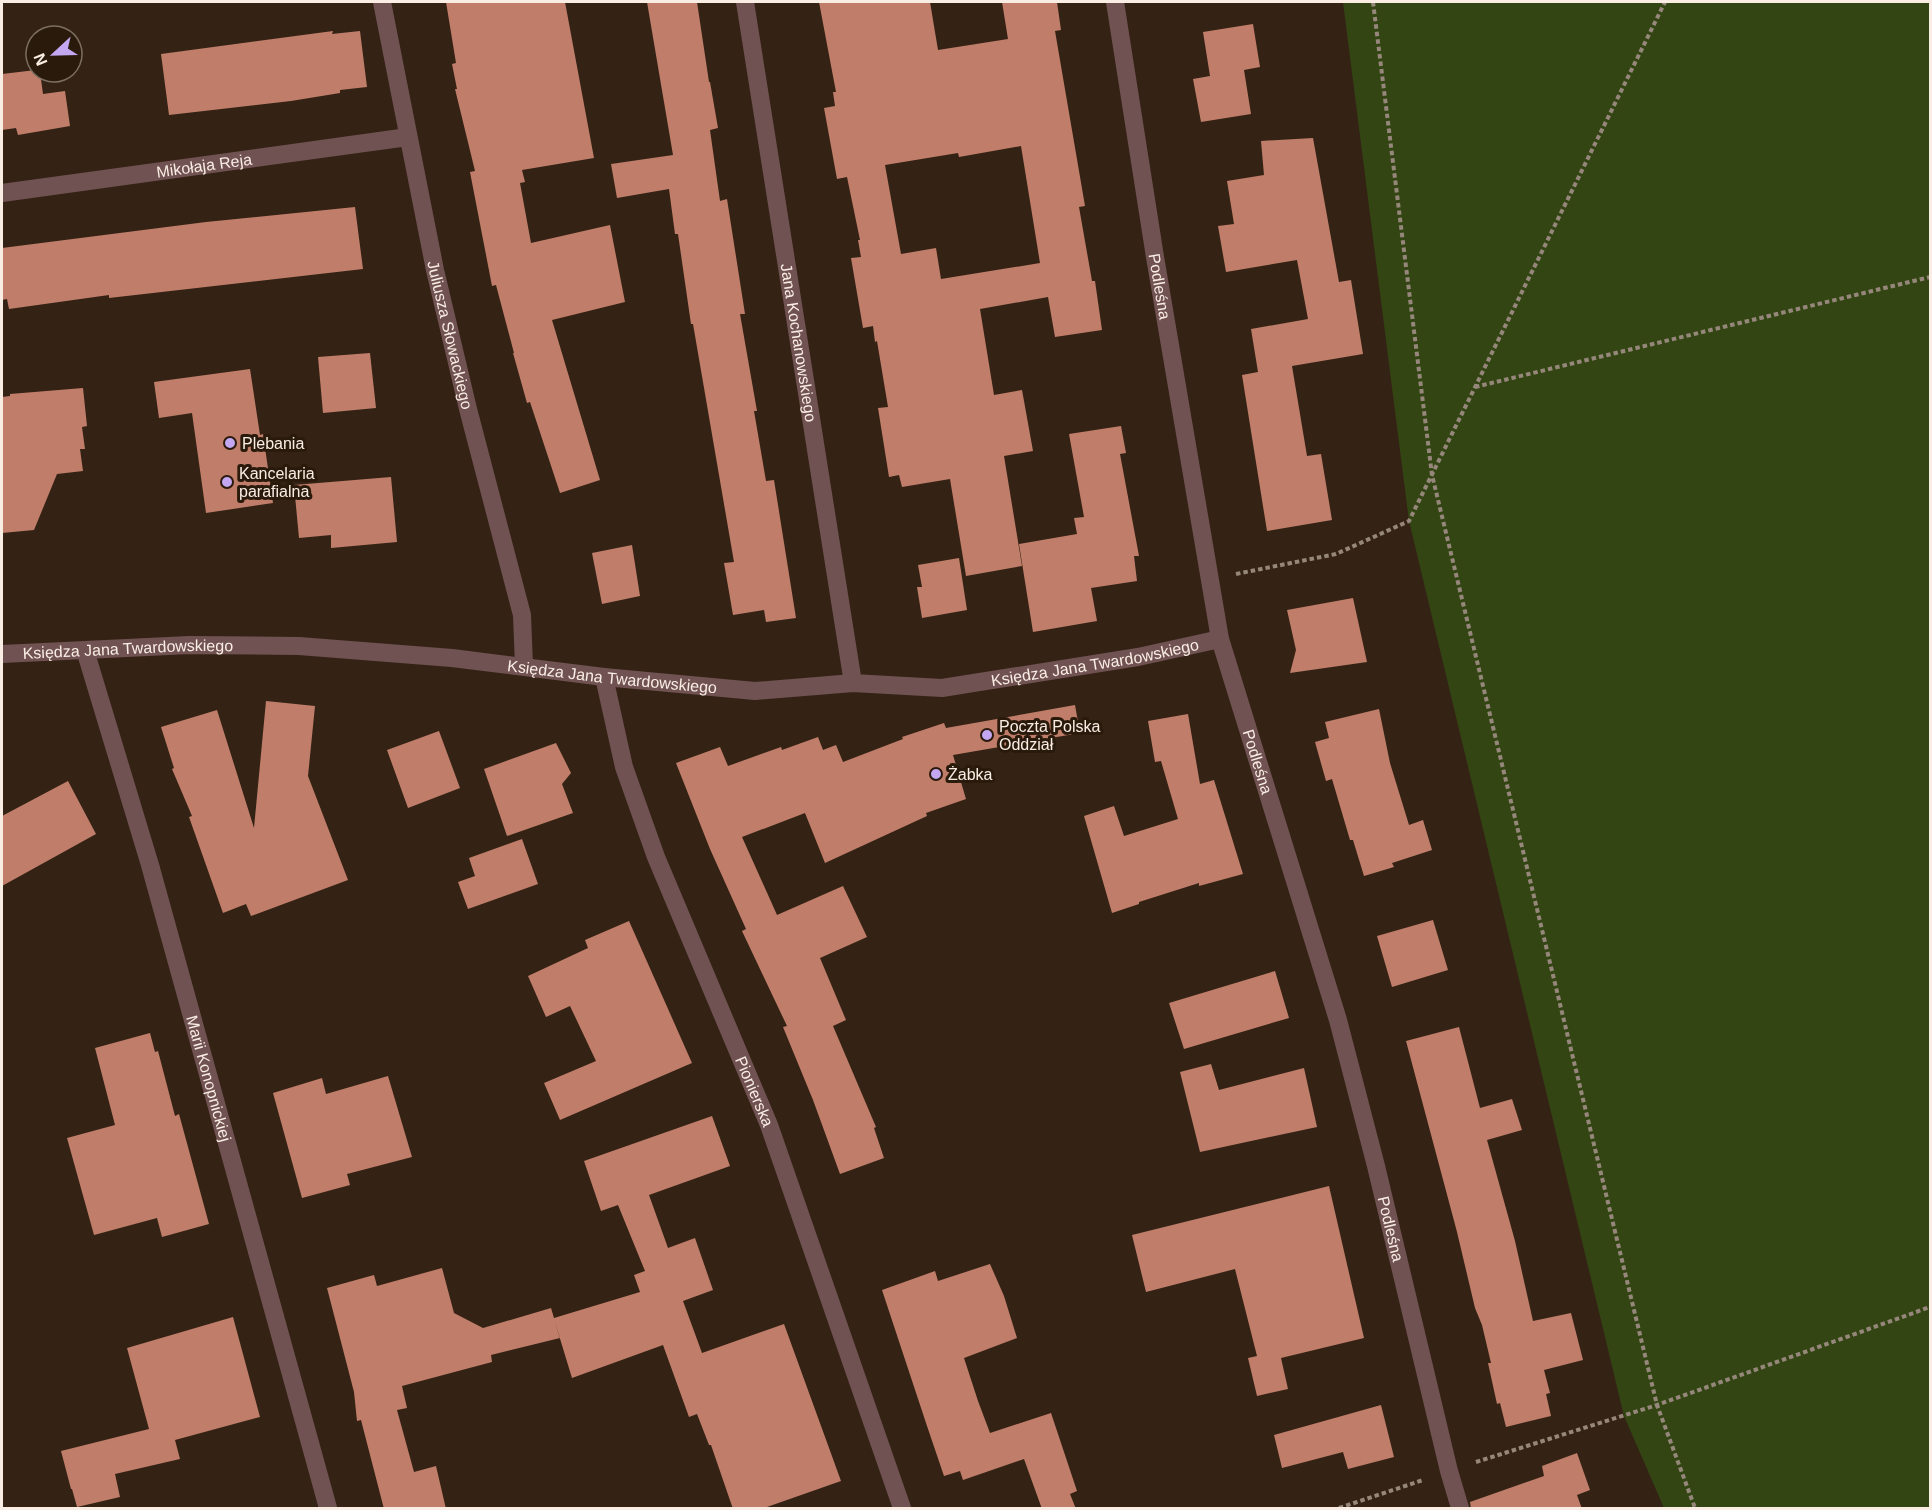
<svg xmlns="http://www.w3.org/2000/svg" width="1932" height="1510" font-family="Helvetica,sans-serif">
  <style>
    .green { fill: #344514 }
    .building { fill: #c07e6a; fill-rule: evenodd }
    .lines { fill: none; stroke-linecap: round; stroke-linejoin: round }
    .path { stroke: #96877b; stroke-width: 4; stroke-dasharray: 4.5 3; stroke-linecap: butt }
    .minor { stroke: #705252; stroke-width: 18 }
    .poi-dot { fill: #c4a7f1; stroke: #2a1a0b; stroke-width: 2 }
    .labels { text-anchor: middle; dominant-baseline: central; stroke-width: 6; stroke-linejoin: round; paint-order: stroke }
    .street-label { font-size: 16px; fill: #f9ede4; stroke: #2a1a0b }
    .poi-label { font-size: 16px; fill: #f9ede4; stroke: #2a1a0b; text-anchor: start }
  </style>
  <rect width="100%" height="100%" fill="#342315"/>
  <path class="green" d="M1343,2H1930V1508H1664L1624,1416L1409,521Z"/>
  <path class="building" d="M446,2H565L594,158L522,170L525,182L520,183L531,243L610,225L625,302L552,320L600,480L560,493L530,402L527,403L513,353H514L496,285L492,286L470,172L475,171L455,89H457L452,64L456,63Z
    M647,2H697L709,82H710L718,128L710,130L720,201L727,199L745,314H740L757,411H754L766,481L774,480L796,618L766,622L764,610L733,615L724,563L734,562L693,324H691L678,234H675L669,189L617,198L611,164L673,155Z
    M819,2H930L938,50L1008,39L1002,2H1057L1061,30L1055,31L1085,206L1079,207L1092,281H1095L1102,330L1055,337L1048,297L980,309L994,395L1022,390L1033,451L1004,456L1022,566L966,576L950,479L902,487L899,475L889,477L878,408L888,407L877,341L875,342L873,326L863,328L851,258L861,257L858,240H860L847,177L837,179L824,108L835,106L833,92H836ZM1021,146L1040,263L941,279L936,248L901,254L885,165L958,153L959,157Z
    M1253,24L1260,67L1244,70L1251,114L1201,122L1193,79L1210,76L1203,32Z
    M333,31L332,34L360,31L367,87L340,90V93L291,101L169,115L161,54Z
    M36,70V72H40L43,94L65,91L70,126L18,135L16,128L2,130V74Z
    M1313,138L1339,282L1351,280L1363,354L1292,366L1307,456L1321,454L1332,520L1267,531L1242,375L1258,372L1251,329L1308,319L1297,260L1226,272L1218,226L1234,224L1227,181L1264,175L1261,141Z
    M355,207L363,269L109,298V295L9,309L7,299L2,300V248L206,222Z
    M370,353L376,408L323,413L318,357Z
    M250,369L260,435L263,434L273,503L206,513L192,413L159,418L154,382Z
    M83,388L87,426L82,427L85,449H80L83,471L57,474L34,530L2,533V397L10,396V394Z
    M1121,426L1126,453L1120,454L1139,556H1134L1137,581L1091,588L1097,621L1033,632L1019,544L1077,534L1074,518L1084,517L1069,434Z
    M391,477L397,542L331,548V535L299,538L294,485Z
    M632,545L640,596L602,604L592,553Z
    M959,558L967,610L922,618L917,587H922L918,565Z
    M1353,598L1367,662L1290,673L1296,650L1287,610Z
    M266,701L315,706L308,776L348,880L251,916L246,904L223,913L189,817L192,816L172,769L174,768L161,727L217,710L254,828Z
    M1075,705L1080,733L953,755L966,799L926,813L927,816L825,863L805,813L742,837L777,915L843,886L867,937L820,958L846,1020L833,1026L876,1127L874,1128L884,1158L840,1174L813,1100L783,1027L787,1026L742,931L746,929L710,849L676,763L720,747L728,766L781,747L782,750L818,737L823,750L836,745L843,762L903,739L902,737L944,723L946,728Z
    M1379,709L1390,763L1409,825L1423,820L1432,850L1392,863L1394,867L1364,876L1353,840H1350L1332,779L1326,781L1315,742L1329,738L1325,722Z
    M1188,714L1200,784L1214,780L1243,874L1199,886V883L1139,902V904L1112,913L1084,816L1114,806L1124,836L1178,819L1161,761L1155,762L1148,721Z
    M439,731L460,788L408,808L387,750Z
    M556,743L571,773L562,784L573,813L507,836L484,769Z
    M68,781L96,834L2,886V816Z
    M522,839L538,884L468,909L458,882L475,876L469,858Z
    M1433,920L1448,970L1392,987L1377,936Z
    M629,921L692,1063L560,1120L544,1083L596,1061L570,1006L546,1017L528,976L588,948L585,940Z
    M1275,971L1289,1018L1184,1049L1169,1003Z
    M1459,1027L1480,1108L1512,1099L1522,1130L1487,1140L1515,1241L1533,1321L1571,1313L1583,1360L1544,1370L1550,1393L1546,1394L1551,1416L1506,1427L1500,1403L1497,1404L1488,1363H1491L1482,1325L1475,1308L1457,1232L1406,1041Z
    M150,1033L155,1052L158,1051L175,1116L179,1114L209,1224L162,1237L157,1218L94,1235L67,1138L115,1125L95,1048Z
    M1211,1064L1219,1090L1304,1068L1317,1127L1200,1152L1180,1072Z
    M388,1076L412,1157L347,1174L350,1185L302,1198L273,1093L322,1078L326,1094Z
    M712,1116L730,1166L649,1195L668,1248L695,1238L713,1290L683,1301L702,1353L784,1324L841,1481L761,1509H733L711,1445H709L697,1414L689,1417L663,1345L572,1378L554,1319L560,1338L491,1355L492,1362L402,1386L407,1408L397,1410L414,1472L436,1466L446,1509H384L361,1420L357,1421L354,1392L327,1288L374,1275L377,1286L442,1268L454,1313L483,1328L551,1308L554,1318L640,1292L634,1275L645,1271L618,1205L601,1211L584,1161Z
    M1329,1186L1364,1338L1281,1358L1288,1389L1257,1396L1248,1358L1257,1356L1235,1269L1146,1292L1132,1235Z
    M990,1264L1004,1296L1017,1338L964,1358L978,1401L990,1433L1051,1413L1077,1491L1070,1494L1076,1509H1042L1024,1459L963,1480L960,1471L944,1476L927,1426L882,1290L935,1271L938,1281Z
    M233,1317L260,1417L175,1440L180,1459L115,1474L120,1497L77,1507L72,1489H71L61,1451L149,1429L127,1348Z
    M1381,1405L1394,1457L1348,1469L1343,1452L1282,1468L1274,1435Z
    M1577,1453L1590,1490L1577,1495L1582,1509H1471L1470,1502L1544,1476L1542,1466Z"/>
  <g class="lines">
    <path class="path" d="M1373,2L1432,475L1657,1405L1695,1508
      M1475,387L1930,277
      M1236,574L1336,554L1409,521L1665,2
      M1476,1462L1657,1405L1930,1307
      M1339,1508L1423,1480"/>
    <g class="minor">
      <path id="s1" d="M382,2L435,270L468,409L522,615L524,666"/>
      <path id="s2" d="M745,2L853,683"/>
      <path id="s3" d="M1115,2L1155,257L1220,639L1338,1020L1376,1166L1449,1471L1460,1508"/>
      <path id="s4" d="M2,193L408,137"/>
      <path id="s5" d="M85,650L150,865L328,1508"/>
      <path id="s6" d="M2,654L189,645L299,646L452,658L604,677L755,691L853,683L942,688L1138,657L1220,639"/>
      <path id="s7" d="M604,677L624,767L656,857L769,1125L902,1508"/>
    </g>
  </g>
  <g class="poi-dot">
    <circle cx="230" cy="443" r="6"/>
    <circle cx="227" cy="482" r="6"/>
    <circle cx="987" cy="735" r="6"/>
    <circle cx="936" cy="774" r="6"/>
  </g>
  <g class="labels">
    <g class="street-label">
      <text stroke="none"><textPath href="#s4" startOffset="204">Mikołaja Reja</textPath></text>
      <text stroke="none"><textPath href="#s3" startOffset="288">Podleśna</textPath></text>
      <text stroke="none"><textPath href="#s1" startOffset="340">Juliusza Słowackiego</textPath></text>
      <text stroke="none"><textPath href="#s2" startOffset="345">Jana Kochanowskiego</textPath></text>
      <text stroke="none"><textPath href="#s6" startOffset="126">Księdza Jana Twardowskiego</textPath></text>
      <text stroke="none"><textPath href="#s6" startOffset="1098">Księdza Jana Twardowskiego</textPath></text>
      <text stroke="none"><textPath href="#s6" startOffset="612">Księdza Jana Twardowskiego</textPath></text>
      <text stroke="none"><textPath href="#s3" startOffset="774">Podleśna</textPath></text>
      <text stroke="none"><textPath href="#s5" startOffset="446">Marii Konopnickiej</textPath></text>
      <text stroke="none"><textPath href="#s7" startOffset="442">Pionierska</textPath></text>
      <text stroke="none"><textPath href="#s3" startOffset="1260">Podleśna</textPath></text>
    </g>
    <g class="poi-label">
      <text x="242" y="443">Plebania</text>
      <text x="239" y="473">Kancelaria<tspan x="239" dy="18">parafialna</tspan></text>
      <text x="999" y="726">Poczta Polska<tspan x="999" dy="18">Oddział</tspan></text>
      <text x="948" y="774">Żabka</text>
    </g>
  </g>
  <rect width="1932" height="1510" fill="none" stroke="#f9ede4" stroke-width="6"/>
  <g transform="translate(54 54) rotate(248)"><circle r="28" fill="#2a1a0b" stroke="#7d6e62" stroke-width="1.5"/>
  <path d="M0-4.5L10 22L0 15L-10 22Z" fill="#c4a7f1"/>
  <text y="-9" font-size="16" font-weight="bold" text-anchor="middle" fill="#f9ede4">N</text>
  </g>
</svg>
